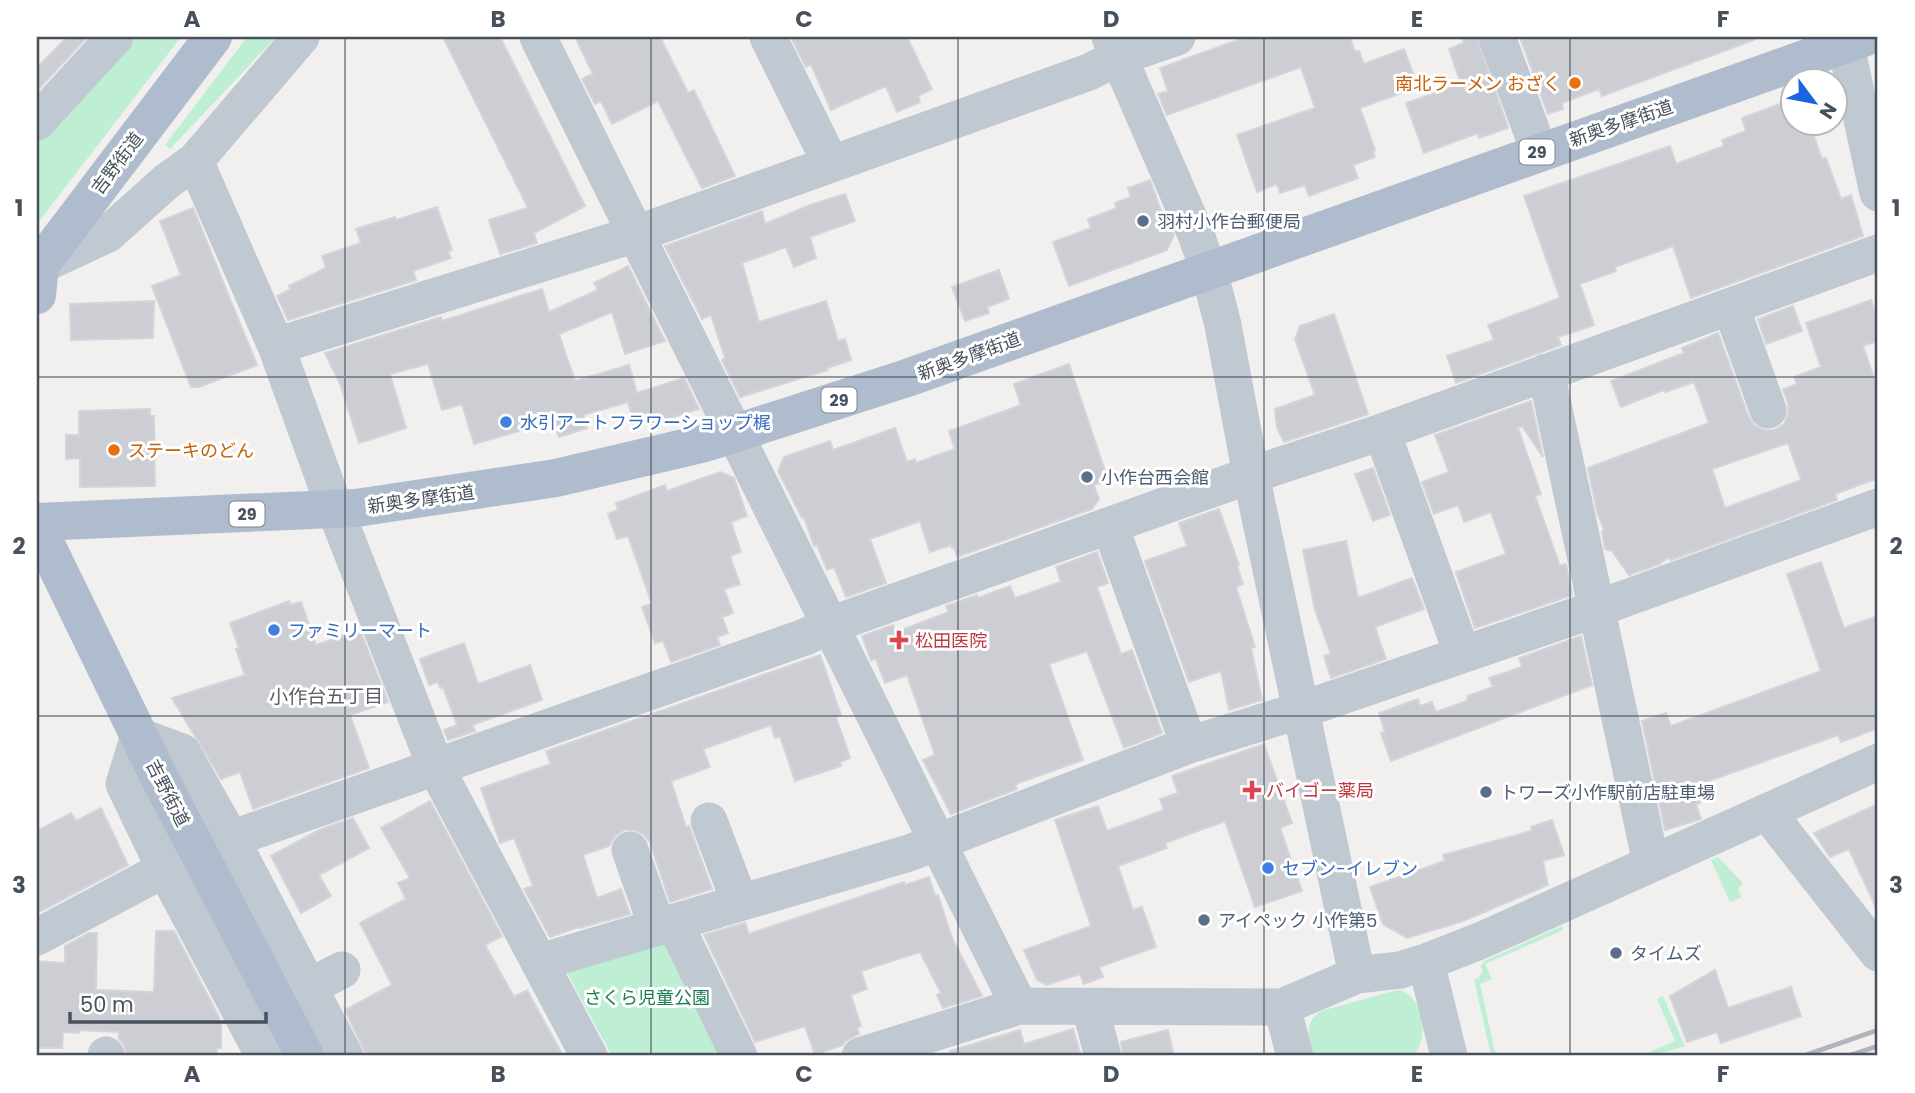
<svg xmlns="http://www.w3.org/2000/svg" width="1915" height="1093" font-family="Poppins,'Noto Sans JP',sans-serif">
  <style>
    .green { fill: #beefd4 }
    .building { fill: #ccced4; stroke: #d3d5da; stroke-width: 2; fill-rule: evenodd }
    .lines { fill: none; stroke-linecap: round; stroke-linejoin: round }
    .minor { stroke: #c0c8d1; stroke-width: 37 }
    .major { stroke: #afbcce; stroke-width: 38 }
    .rail { stroke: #b1b4b9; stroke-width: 5 }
    .grid { fill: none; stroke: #47515c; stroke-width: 2; stroke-opacity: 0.55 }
    .food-dot { fill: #e8710a; stroke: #fff; stroke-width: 2.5 }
    .service-dot { fill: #5c6f8a; stroke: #fff; stroke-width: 2.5 }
    .shop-dot { fill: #3f7fe0; stroke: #fff; stroke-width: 2.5 }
    .health-dot { fill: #e0444e; stroke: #fff; stroke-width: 2.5 }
    .labels { text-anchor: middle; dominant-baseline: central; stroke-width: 6; stroke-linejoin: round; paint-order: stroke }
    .shield { fill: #fff; stroke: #7e858d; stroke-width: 2 }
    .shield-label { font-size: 16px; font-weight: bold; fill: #47515c }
    .food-label { font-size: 18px; fill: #c56008; stroke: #fff; text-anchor: end }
    .street-label { font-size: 18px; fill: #47515c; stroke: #fff }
    .service-label { font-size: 18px; fill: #4e5e75; stroke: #fff; text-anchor: start }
    .shop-label { font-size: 18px; fill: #366cbe; stroke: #fff; text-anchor: start }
    .health-label { font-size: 18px; fill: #be3a42; stroke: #fff; text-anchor: start }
    .park-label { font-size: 18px; fill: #187d51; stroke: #fff }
    .neighbourhood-label { font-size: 19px; fill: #5c5f64; stroke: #fff }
    .neatline { fill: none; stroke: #47515c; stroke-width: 2.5 }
    .grid-label { font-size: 23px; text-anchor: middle; font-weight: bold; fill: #47515c }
  </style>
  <rect width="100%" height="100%" fill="#f2efef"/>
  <path class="green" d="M123,37H181L37,224V131Z
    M247,37H276L170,149L165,145Z
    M1718,857L1743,883L1738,889L1742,897L1730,902L1711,860Z
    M1562,926L1563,930L1485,964L1492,979L1480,984L1496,1056H1491L1474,979L1479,978L1483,969L1480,967L1484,961Z
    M679,927L741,1056H612L559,958Z
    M1397,990C1424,993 1430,1039 1413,1056H1314C1309,1038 1303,1023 1321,1011Z
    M1663,996L1685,1046L1653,1056H1641L1675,1041L1657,999Z"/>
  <path class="building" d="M67,37H87L37,91V68Z
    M443,37H500L585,206L534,233L537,243L500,254L489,220L528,208Z
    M575,37H660L688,93L694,90L735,176L702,188L658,101L612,124L601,101L595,104L582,79L593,74Z
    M791,37H907L932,89L918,96L920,102L897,112L886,86L831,110L811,64L806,67Z
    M1246,37H1350L1355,52L1359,51L1364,64L1404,49L1418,87L1360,108L1375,150L1373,151L1375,157L1353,165L1358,178L1309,196L1305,185L1280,193L1277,184L1257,192L1237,135L1315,108L1301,67L1167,115L1158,94L1168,91L1160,68Z
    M1462,37H1477L1508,128L1479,138L1478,133L1424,153L1406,103L1461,84L1449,49L1464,43Z
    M1530,37H1753L1754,40L1602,96L1599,89L1562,103L1563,109L1548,114L1521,40Z
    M1793,99V122H1809L1822,159L1826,158L1841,199L1851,195L1863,236L1691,298L1673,246L1615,267L1616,271L1580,284L1594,325L1558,337L1561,345L1456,383L1447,356L1494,340L1488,325L1560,298L1524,196L1670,146L1676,164L1724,146L1722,140L1746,131L1742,118Z
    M1150,180L1166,225L1169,224L1174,235L1167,250L1069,286L1053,242L1091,228L1088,219L1117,208L1115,203L1131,197L1128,188Z
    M845,194L855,221L810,237L816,258L794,267L786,247L742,263L759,322L826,301L838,341L845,339L851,360L827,368L828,370L740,397L722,360L725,358L711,315L702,319L665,246L762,211L765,224L810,205Z
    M437,207L452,250L448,251L451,258L413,271L416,280L288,320L277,296L291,289L289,286L326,268L322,256L361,243L356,229L395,217L396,220Z
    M193,208L257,365L199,387H191L152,286L181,275L160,221Z
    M628,266L665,341L625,354L612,312L559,334L575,381L629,365L637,393L684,378L699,409L661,421L634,425L628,402L583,415L587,428L559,437L554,421L474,444L462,404L442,410L428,364L390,374L406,428L359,443L340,384L325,353L441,317L442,321L542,289L549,312L598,290L594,283Z
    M999,270L1009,299L987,307L989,313L965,321L952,287Z
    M1871,300L1878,320V341L1863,346L1878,390V478L1835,494L1837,500L1671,560L1669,557L1659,564L1629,575L1612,551L1605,549L1602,532L1604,530L1597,512L1588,468L1709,423L1694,382L1665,392L1664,390L1621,407L1611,381L1684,353L1682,348L1718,333L1749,418L1755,426L1764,430H1774L1784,424L1788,414V403L1783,389L1797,384L1794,377L1821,367L1806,323ZM1788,443L1801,480L1725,508L1712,469Z
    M154,301L153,338L71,340L70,304Z
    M1793,306L1802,331L1766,344L1758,319Z
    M1334,314L1368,414L1284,442L1277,428L1275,409L1315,395L1295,339L1300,326Z
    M1069,364L1108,480L1094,485L1099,499L1092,509L957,557L954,547L952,548L951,545L930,552L920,521L870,539L886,583L846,597L834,567L827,570L817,545L814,546L804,517L802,518L778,471L784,457L830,441L833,450L895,428L907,462L915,459L916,463L955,449L949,431L1021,405L1014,384Z
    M1531,401L1543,457L1522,426L1518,428L1541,494L1535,496L1560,566L1566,564L1572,595L1475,628L1456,572L1506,554L1491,512L1464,522L1458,505L1434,514L1422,482L1449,472L1435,435Z
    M150,409V416H154L155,486L80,487V458L66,459V435H79V411Z
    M1373,468L1390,515L1373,521L1355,474Z
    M720,472L734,478L747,516L731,522L741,552L730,556L740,584L724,589L733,613L722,617L728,633L717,637L720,645L671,662L663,641L655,643L642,607L652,604L628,536L617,539L608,514L618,510L616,503L665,485L667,491Z
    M1219,509L1239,565L1237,566L1243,584L1236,587L1255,647L1251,648L1262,700L1229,710L1221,671L1189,682L1145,561L1187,546L1179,523Z
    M1346,541L1358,598L1412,578L1424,609L1375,627L1386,659L1331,678L1324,656L1331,654L1315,610L1303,550Z
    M1097,552L1108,583L1097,587L1121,654L1132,650L1162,733L1124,748L1087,651L1049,664L1083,760L1021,782L1015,785L1017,789L951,814L923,760L935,755L907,675L885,683L876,659L871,660L862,636L893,625L896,632L949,612L946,606L977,595L978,598L1010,586L1015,598L1061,582L1056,567Z
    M1821,562L1844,628L1878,616V728L1841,742L1838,735L1695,786L1700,803L1696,804L1701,819L1665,830L1642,721L1666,713L1671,726L1821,671L1787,574Z
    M289,601L290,605L301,602L316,645L360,630L388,702L350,715L369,768L253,809L240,772L221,779L172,698L245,675L236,649L239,648L230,623Z
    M1581,636L1592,685L1391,761L1381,733L1385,732L1379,713L1418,699L1420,706L1432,702L1436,712L1467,701L1468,696L1493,687L1489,678L1522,667L1519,658Z
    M464,643L478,684L530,665L542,700L472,725L475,731L448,740L444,730L457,725L443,687L440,688L438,682L429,685L420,659Z
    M820,655L841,715L836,717L850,758L840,762L841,766L795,781L780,736L775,738L771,725L703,749L710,767L671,781L686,827L689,826L712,889L670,902L650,842L643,834L635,830H624L615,836L609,846L583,855L597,898L621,889L630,914L580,928L579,927L550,937L524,889L533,886L514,838L500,843L481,788L551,764L546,751Z
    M1264,744L1292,823L1280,828L1302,891L1255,907L1225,821L1165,843L1167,848L1118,866L1133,910L1142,907L1156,947L1099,967L1103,977L1084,984L1080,974L1047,985L1037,980L1024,950L1091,926L1055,820L1098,806L1107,831L1164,810L1160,799L1178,793L1172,776Z
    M430,801L502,936L485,945L514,997L527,990L563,1056H367L365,1052L345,1010L392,985L360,923L406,899L398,883L410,878L381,828Z
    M1878,804V912L1849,849L1830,857L1814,833Z
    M101,808L128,865L37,913V831L71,813L76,821Z
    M353,818L369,848L319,875L331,896L301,913L271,856L319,830Z
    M1552,820L1564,855L1543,861L1548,885L1463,921L1407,938L1383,924L1370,887L1445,861L1443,855L1532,831L1531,827Z
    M929,877L935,896L938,895L952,938L982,996L943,1008L937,995L941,993L920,952L861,971L867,989L851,995L861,1026L857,1027L859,1034L845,1041L843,1045L815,1055L805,1026L755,1042L704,935L745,923L749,934L904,882L905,885Z
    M156,931H174L219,1017V1023L221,1024V1048H217V1056H127L124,1045L119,1039V1032L79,1030V1033L63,1032L62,1048H37V961L65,963V946L89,933H97L96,990L154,992Z
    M1715,970L1728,1008L1791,987L1801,1016L1721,1043L1717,1032L1687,1042L1670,996Z
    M1073,1029L1081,1056H951L950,1051L1020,1030L1024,1044Z
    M1168,1030L1174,1056H1123L1121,1042Z"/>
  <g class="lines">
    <path class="minor" d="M538,37L1019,1006
      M768,37L831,164
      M1110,37L1195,232L1209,271L1223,325L1251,475L1357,975
      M1497,37L1539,151
      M1844,37L1878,193
      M37,122L115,37
      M195,161L276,346L335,509L436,768L589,1056
      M37,267L108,234L167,181L195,161L301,37
      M1731,307L1768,410
      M276,346L636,234L1089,72L1119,57L1177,37
      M1546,372L1651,863
      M1382,432L1462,653
      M1110,526L1189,745
      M1767,812L1878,953
      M709,821L740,903
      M231,839L805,637L830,625L1251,475L1382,432L1878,253
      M630,850L657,927
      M674,922L739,1056
      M37,937L165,869
      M540,962L909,853L1189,745L1301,710L1596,609L1878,507
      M1426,962L1449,1056
      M309,987L342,970
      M1090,1007L1103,1056
      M1282,1007L1295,1056
      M106,1056V1055
      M264,1056L165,869L124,784L139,736L182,752L231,839L345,1056
      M860,1056L1019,1006L1282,1007L1357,975L1400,970L1426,962L1482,940L1878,762"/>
    <path class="major" d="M37,295L40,265L213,37
      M37,522L356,508L556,478L705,443L907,378L1866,37
      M37,526L159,777L305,1056"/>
    <path class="rail" d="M1803,1056L1878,1030
      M1848,1056L1878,1046"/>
  </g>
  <path class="grid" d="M345,37V1056M651,37V1056M958,37V1056M1264,37V1056M1570,37V1056M37,377H1878M37,716H1878"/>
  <g class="food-dot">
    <circle cx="1575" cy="83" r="7"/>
    <circle cx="114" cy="450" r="7"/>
  </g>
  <g class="service-dot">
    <circle cx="1143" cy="221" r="7"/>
    <circle cx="1087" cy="477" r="7"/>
    <circle cx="1486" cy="792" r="7"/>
    <circle cx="1204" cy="920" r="7"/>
    <circle cx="1616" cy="953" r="7"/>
  </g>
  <g class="shop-dot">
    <circle cx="506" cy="422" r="7"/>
    <circle cx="274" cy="630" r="7"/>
    <circle cx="1268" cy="868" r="7"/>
  </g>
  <g class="health-dot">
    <path d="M895.5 629.5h7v7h7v7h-7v7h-7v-7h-7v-7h7z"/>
    <path d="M1248.5 779.5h7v7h7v7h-7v7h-7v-7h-7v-7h7z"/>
  </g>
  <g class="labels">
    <g class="shield">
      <rect x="1519.5" y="139.5" width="35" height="25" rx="5"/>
      <rect x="821.5" y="387.5" width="35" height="25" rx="5"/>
      <rect x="229.5" y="501.5" width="35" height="25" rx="5"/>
    </g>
    <g class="shield-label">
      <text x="1537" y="152">29</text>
      <text x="839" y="400">29</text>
      <text x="247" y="514">29</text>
    </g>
    <g class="food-label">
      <text x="1561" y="83">南北ラーメン おざく</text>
      <text x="128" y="450" text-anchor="start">ステーキのどん</text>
    </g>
    <g class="street-label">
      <text transform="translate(1621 123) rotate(-19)">新奥多摩街道</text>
      <text transform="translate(117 163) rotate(-53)">吉野街道</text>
      <text transform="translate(969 356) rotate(-20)">新奥多摩街道</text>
      <text transform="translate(421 499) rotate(-8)">新奥多摩街道</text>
      <text transform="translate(168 793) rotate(63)">吉野街道</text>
    </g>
    <g class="service-label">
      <text x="1157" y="221">羽村小作台郵便局</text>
      <text x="1101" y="477">小作台西会館</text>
      <text x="1500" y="792">トワーズ小作駅前店駐車場</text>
      <text x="1218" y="920">アイペック 小作第5</text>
      <text x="1630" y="953">タイムズ</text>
    </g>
    <g class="shop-label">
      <text x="520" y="422">水引アートフラワーショップ梶</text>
      <text x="288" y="630">ファミリーマート</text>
      <text x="1282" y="868">セブン-イレブン</text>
    </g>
    <g class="health-label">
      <text x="915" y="640">松田医院</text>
      <text x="1266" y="790">バイゴー薬局</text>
    </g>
    <g class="park-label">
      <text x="647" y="997">さくら児童公園</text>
    </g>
    <g class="neighbourhood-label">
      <text x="326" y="696">小作台五丁目</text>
    </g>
  </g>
  <rect width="1915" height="1093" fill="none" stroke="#ffffff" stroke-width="77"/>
  <g transform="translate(1814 102) rotate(122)"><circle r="33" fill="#ffffff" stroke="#b5b9be" stroke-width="2"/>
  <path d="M0-5L12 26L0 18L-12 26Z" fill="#1b64e0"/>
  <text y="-10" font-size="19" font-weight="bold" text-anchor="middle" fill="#47515c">N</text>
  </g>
  <path d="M70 1012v10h196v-10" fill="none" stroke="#47515c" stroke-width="3.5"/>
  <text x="80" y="1012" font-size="21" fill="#47515c" stroke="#ffffff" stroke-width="5" paint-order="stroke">50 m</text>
  <rect x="38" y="38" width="1838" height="1016" class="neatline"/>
  <g class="grid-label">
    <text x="192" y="27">A</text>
    <text x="498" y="27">B</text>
    <text x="804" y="27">C</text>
    <text x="1111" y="27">D</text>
    <text x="1417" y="27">E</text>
    <text x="1723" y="27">F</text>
    <text x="19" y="216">1</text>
    <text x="1896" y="216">1</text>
    <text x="19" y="554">2</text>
    <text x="1896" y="554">2</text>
    <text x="19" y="893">3</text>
    <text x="1896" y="893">3</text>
    <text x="192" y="1082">A</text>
    <text x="498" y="1082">B</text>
    <text x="804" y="1082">C</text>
    <text x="1111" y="1082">D</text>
    <text x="1417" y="1082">E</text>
    <text x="1723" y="1082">F</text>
  </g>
</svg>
